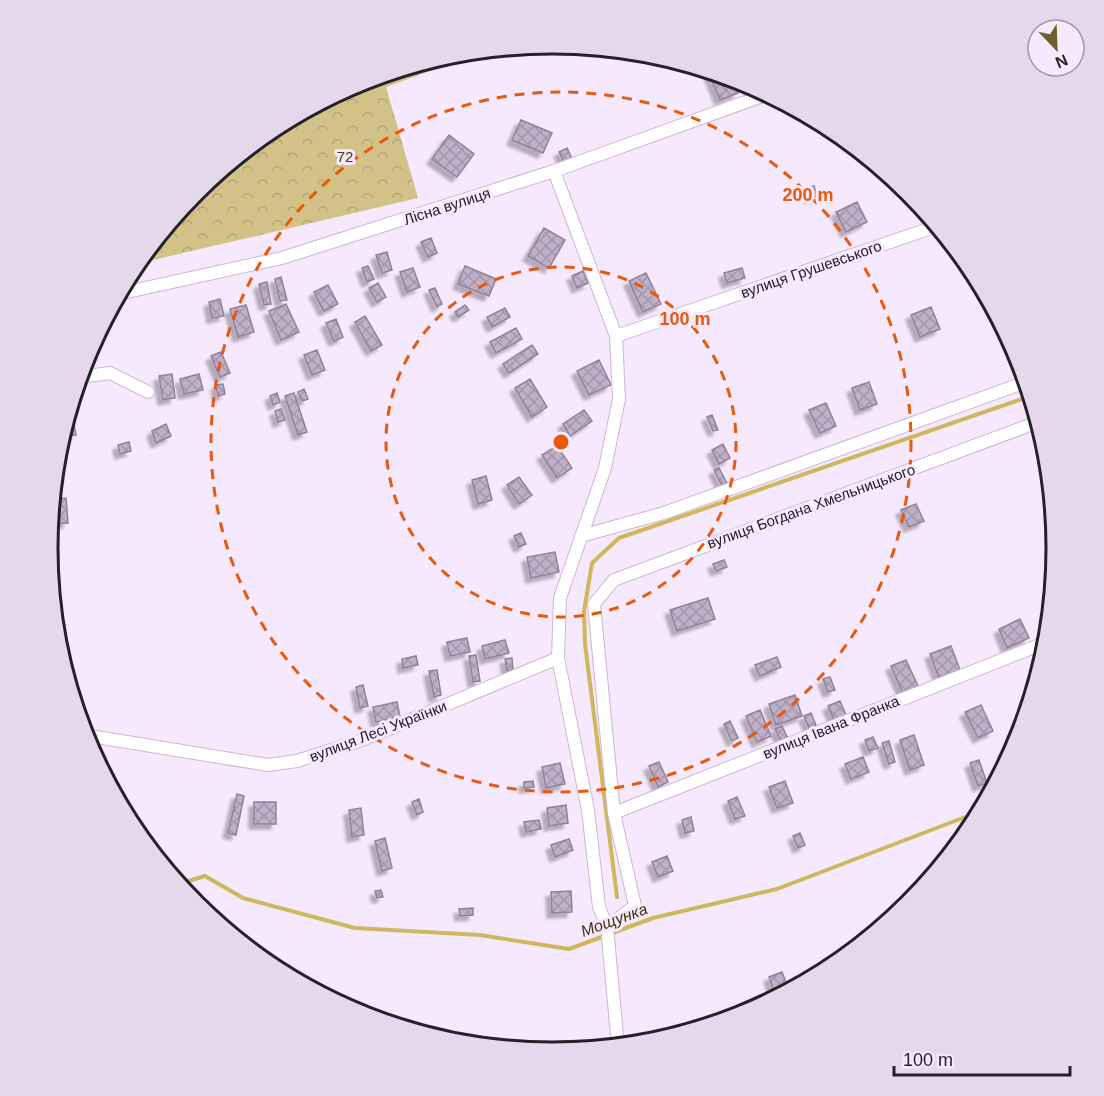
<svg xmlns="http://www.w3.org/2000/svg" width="1104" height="1096" font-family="Helvetica,sans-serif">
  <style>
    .forest { fill: url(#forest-crowns) }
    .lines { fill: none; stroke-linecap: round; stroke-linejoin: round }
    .stream { stroke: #d0b65c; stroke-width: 4 }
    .building { fill: url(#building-cross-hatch); stroke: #92829a; stroke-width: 1.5; filter: url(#shadow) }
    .street-casing { stroke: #cab8d2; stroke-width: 14 }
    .street { stroke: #fff; stroke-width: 12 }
    .ring { fill: none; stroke: #e8590c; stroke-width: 3; stroke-dasharray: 10 8 }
    .labels { text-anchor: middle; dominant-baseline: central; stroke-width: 6; stroke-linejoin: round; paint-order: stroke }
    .park-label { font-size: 15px; fill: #453a13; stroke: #f6e8fd }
    .street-label { font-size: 15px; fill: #262029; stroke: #f6e8fd }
    .water-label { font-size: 16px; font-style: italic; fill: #40350e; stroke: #f6e8fd }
    .rim { fill: none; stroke: #262029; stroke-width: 3 }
    .centre { fill: #e8590c; stroke: #f6e8fd; stroke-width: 3 }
    .ring-label { font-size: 18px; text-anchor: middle; font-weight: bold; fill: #e8590c; stroke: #f6e8fd; stroke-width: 6; stroke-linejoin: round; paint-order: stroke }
  </style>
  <defs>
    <pattern id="forest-crowns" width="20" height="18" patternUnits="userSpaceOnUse" patternTransform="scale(1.5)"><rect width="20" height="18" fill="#d3c287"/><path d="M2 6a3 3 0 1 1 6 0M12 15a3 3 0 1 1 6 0" fill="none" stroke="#b5a675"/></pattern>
    <pattern id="building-cross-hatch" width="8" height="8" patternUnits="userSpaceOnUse" patternTransform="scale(1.5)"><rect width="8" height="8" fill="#c0afc8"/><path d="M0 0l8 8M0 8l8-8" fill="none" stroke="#a596ac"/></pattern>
    <filter id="shadow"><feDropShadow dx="-5" dy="5" stdDeviation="1.5" flood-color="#0004"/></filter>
  </defs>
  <rect width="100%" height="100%" fill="#f6e8fd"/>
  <path class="forest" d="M491,49L386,87L418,198L136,264C155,240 174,211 197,190C277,115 381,60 491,49Z"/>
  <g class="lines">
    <path class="stream" d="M179,884L205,876L243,898L355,928L480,935L569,949L653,918L777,889L981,811
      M617,897L585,644L584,611L592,563L619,538L1031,396"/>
  </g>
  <path class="building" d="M708,71L732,78L738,93L720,100Z
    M521,120L552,133L543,153L512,140Z
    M449,135L474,154L457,177L432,159Z
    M567,148L573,161L566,165L559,152Z
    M814,186L817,196L810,198L807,188Z
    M857,202L867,222L846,232L836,212Z
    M544,228L565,240L549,268L528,256Z
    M431,238L437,253L428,257L421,242Z
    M387,252L392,270L382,273L376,255Z
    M368,266L374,279L367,282L362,268Z
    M465,266L496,279L489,296L458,284Z
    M413,268L420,287L407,292L400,272Z
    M742,268L745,278L727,283L724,273Z
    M583,271L588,283L577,288L572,276Z
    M646,273L661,304L643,312L629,281Z
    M281,277L287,300L280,301L275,279Z
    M267,282L271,304L264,305L259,284Z
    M378,283L386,297L377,302L369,288Z
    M328,285L338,304L324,311L314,292Z
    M435,288L442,304L437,307L429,290Z
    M220,299L224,316L212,318L209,302Z
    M286,304L299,332L281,340L269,311Z
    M246,305L254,332L238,337L230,309Z
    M465,305L469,310L458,317L455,312Z
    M931,307L940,329L920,337L911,315Z
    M505,308L510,317L492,327L487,317Z
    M365,316L382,345L371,351L355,322Z
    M336,319L343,337L334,341L326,323Z
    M516,328L522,339L496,353L490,342Z
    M532,345L538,354L509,373L503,364Z
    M317,350L325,370L312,375L304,355Z
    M221,352L230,373L220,377L211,356Z
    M599,360L611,385L589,395L577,371Z
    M172,374L175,398L163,400L159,376Z
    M199,374L203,390L184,394L180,379Z
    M530,379L547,407L532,417L515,388Z
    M869,382L877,404L860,410L852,388Z
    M223,384L225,394L218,396L216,385Z
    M304,389L308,399L302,401L298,392Z
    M277,393L280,402L273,405L270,396Z
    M294,393L307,432L298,435L285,396Z
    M77,399V411L69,412L72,400Z
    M826,403L836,426L820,433L809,410Z
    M281,409L285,420L278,422L275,411Z
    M584,410L592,421L570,436L563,424Z
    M712,415L718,430L713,431L707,417Z
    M166,424L171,436L156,443L152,431Z
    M74,425L76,435L61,437L64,427Z
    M129,442L131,451L120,454L118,445Z
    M723,444L730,458L719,464L712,450Z
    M557,446L572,468L557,478L542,455Z
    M719,468L729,487L724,490L714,470Z
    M486,476L492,500L478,504L472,480Z
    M519,477L532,495L519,504L507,485Z
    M66,498L68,523L50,524L52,499Z
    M916,504L924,521L909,527L901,510Z
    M521,533L526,544L519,547L514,536Z
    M555,552L559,572L531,578L527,557Z
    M724,560L727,567L716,571L713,564Z
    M708,598L715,619L677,631L670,610Z
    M1020,619L1029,638L1007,648L999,629Z
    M467,638L470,652L450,656L447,642Z
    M505,640L509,653L485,659L482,646Z
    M951,646L960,670L939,678L930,654Z
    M476,655L480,681L473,682L469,656Z
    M416,656L418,665L403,668L402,659Z
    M777,657L781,667L760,676L755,665Z
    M512,658L513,670L507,671L505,659Z
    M906,660L918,686L903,693L891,666Z
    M437,670L441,695L434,697L429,671Z
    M830,677L835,690L828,692L823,679Z
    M363,685L368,706L360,708L356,687Z
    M795,695L802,716L776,725L769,704Z
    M840,701L846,715L834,720L828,706Z
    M397,702L400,717L376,722L373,707Z
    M981,705L993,731L978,738L965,712Z
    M760,710L771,736L757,742L746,716Z
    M811,713L816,725L809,728L804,716Z
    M730,721L738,738L732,741L724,724Z
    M782,726L788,739L782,742L775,729Z
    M914,735L924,765L910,770L900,740Z
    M873,737L878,748L869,751L865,740Z
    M889,741L895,762L889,764L882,743Z
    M863,757L869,772L851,779L845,764Z
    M979,760L987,783L978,786L970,763Z
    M659,762L668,782L658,787L649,766Z
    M560,763L565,784L546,788L542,767Z
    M533,781L534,787L524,788V782Z
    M785,781L793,803L777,808L769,787Z
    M237,794L244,796L236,835L228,833Z
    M737,797L745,816L735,819L728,801Z
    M419,799L423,812L417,815L412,802Z
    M254,802H276V824H254Z
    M566,805L568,823L549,826L547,808Z
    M361,808L364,835L352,837L349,810Z
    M691,817L694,831L685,833L682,820Z
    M539,820L541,829L526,832L524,822Z
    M800,833L805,845L798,848L793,836Z
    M385,838L392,868L382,871L375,841Z
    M569,839L573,850L555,857L551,845Z
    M667,856L673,871L658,877L652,862Z
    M381,890L383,897L377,898L375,891Z
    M571,891L572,912L552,913L551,892Z
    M473,908V915L460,916L459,909Z
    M782,972L789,990L776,997L769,977Z"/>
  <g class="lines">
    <defs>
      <path id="street" d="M554,171L616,336L619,399L605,468L560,598L558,658L588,810L599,907L607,927L618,1046
        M118,294L282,258L554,171L768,94
        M616,336L937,226
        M79,377L110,373L148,392
        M581,536L664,513L1026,382
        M84,735L268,765L297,761L362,740L558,658
        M614,813L1047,642
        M607,927L635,906L614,813L594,604L614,580L1038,422"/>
    </defs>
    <use href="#street" class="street-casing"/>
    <use href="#street" class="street"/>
  </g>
  <g class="ring">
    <circle cx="561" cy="442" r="175"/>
    <circle cx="561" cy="442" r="350"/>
  </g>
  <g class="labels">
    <g class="park-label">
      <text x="345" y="156">72</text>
    </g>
    <g class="street-label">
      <text transform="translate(447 206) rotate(-18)">Лісна вулиця</text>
      <text transform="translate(811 269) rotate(-19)">вулиця Грушевського</text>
      <text transform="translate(811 506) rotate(-20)">вулиця Богдана Хмельницького</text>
      <text transform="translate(831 727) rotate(-22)">вулиця Івана Франка</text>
      <text transform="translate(378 731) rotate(-21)">вулиця Лесі Українки</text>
    </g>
    <g class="water-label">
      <text transform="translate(614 920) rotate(-20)">Мощунка</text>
    </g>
  </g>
  <path d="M0 0H1104V1096H0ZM58 548a494 494 0 1 1 988 0a494 494 0 1 1-988 0Z" fill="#e5d8ec" fill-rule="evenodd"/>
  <path class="rim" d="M58 548a494 494 0 1 1 988 0a494 494 0 1 1-988 0Z"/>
  <circle cx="561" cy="442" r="9" class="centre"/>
  <g class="ring-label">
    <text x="808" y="201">200 m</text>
    <text x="685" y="325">100 m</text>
  </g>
  <g transform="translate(1056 48) rotate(157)"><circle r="28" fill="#f6e8fd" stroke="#a398a8" stroke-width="1.5"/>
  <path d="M0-4.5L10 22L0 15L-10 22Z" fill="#6f612e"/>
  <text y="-9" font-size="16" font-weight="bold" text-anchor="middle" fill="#262029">N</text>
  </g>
  <path d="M894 1066v9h176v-9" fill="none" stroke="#262029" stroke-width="3"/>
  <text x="903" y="1066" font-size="18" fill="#262029" stroke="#f6e8fd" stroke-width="4.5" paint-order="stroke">100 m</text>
</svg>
